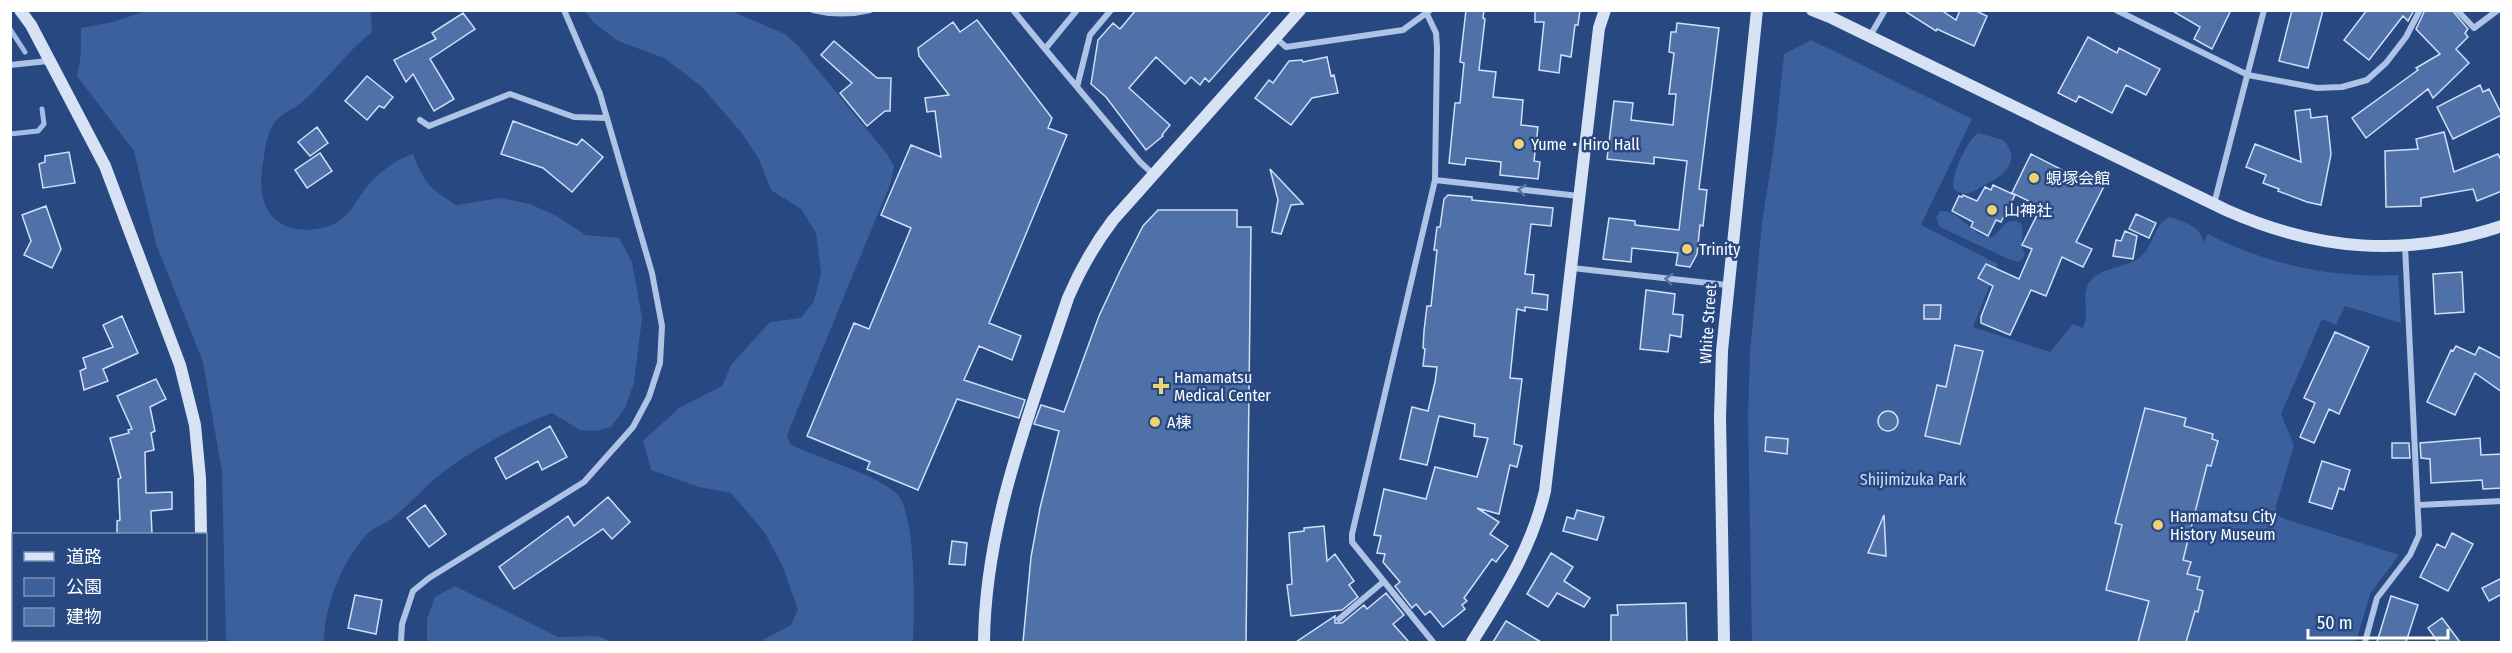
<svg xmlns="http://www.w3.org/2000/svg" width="2512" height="653" font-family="'Fira Sans Condensed','Noto Sans JP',sans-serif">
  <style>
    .green { fill: #3c609d }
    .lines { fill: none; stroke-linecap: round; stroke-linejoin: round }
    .stream { stroke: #a3bde6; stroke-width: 5 }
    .building { fill: #5071a8; stroke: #d1dff5; stroke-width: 1.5 }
    .street { stroke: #aec3e6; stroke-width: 6 }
    .secondary { stroke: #d8e2f5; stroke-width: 12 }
    .oneway { stroke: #5673a4 }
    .poi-dot { fill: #eed374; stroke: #274880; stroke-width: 2 }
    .labels { text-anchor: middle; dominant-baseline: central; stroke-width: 5; stroke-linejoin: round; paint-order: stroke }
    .poi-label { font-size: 16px; fill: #fff; stroke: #274880; text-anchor: start }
    .street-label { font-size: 16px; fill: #fff; stroke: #274880 }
    .park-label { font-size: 16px; fill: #d1dff5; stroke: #274880 }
  </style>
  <rect width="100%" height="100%" fill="#274880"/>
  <path class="green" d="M146,11H371L372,32C345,53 327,81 301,103C293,109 281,114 275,122C268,131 265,146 264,157C262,168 260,182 262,193C267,227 299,236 329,226C348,220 354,203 366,188C379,172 393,161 413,154C425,185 429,187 456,205L500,198L530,204L556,216L586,235L619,238L632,262L642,318L634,383L625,408L611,427L596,431L580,430L552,413C512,428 471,450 437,477C422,489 409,505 394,517C386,524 374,527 367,534C342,561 324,606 324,642H226L222,472L203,362L156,244L134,151L77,76L81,54V28L113,22Z
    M585,11H731L785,34L799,47L887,154L894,166L891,182L787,435L790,444L798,448C823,459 879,476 897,494C917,515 914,613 913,642H759L791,625L798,609L782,565L765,533L731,493L699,487L651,470L643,441L679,408L722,386L731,365L770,322L801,318L814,301L821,273L816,233L801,209L771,190L759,159L741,132L701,86L664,58L618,41L594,23Z
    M1811,40L1972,119L1921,225L1998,264L1973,327L2050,352L2073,324L2083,328C2090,313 2082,300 2087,287C2094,267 2125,269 2139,258C2154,247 2153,224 2170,217C2183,221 2204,228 2203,243L2208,234C2266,264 2333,279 2398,275L2401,323L2345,306L2336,325L2322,319L2281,414L2294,445L2276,506V513L2282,518L2399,555L2370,594L2356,642H1752L1748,417L1750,353L1762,223L1775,139L1784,54Z
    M1978,133L2003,140C2021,159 2007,174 1988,183C1976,189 1967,200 1954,189C1949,178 1968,139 1978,133Z
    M1940,211C1963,210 1970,238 1993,237C2003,228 2006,216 2021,223C2025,234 2019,243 2025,254L2022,260L2018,262L2006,258L1940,227L1936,218Z
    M455,586L558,637L597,636L613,642H427V619L435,597Z
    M96,640H183V642H96Z"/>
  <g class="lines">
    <path class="stream" d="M10,29L25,52
      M10,134L38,131L44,124L42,109"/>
  </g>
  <path class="building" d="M1136,10H1272L1209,82L1205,78L1200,85L1191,77L1185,84L1156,57L1129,88L1170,125L1162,135L1163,136L1146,150L1106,97L1091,84L1098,40L1113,23L1120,29Z
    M1466,10H1484L1483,18L1485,19L1479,70L1496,72L1493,97L1523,100L1521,125L1538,127L1534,161L1540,162L1538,179L1500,175L1501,162L1466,158L1465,165L1449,163L1455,103H1460L1464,63L1460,62Z
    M1535,10H1580L1578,25H1575L1571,57L1561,55L1559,73L1539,70L1544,22H1535Z
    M1903,10H1941L1956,20L1960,10H1974L1987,16L1974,46L1937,29L1936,31Z
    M2171,10H2231L2212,49L2194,39L2200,27Z
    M2292,10H2323L2308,68L2279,61Z
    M2367,10H2414L2408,21L2403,16L2369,60L2344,40Z
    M2425,10H2452L2468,29L2465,33L2468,37L2456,49L2469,63L2433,98L2428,89L2366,138L2352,118L2418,70L2416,68L2440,54L2416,29Z
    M463,13L475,29L430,59L454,99L434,111L413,74L406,82L394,60L436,39L432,33Z
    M977,20L1052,118L1048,128L1067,135L989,323L1021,336L1012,360L979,346L964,380L1025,400L1019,418L957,399L918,490L867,469L870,462L807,436L854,323L869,329L911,228L881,215L911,145L941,157L935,111L927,112L925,98L949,95L919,56L918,48L953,22L960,32Z
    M1677,23L1719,28L1699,189L1707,190L1703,226L1700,225L1697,254L1690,267L1676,265L1678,253L1632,248L1631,262L1603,259L1609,218L1635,221V225L1679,230L1687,161L1654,157V164L1607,159L1614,101L1633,103L1631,120L1673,125L1676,94H1669L1674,53L1669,52L1671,32H1676Z
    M2088,37L2117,53L2119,48L2160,69L2146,95L2126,85L2112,113L2079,96L2076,102L2058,93Z
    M834,41L877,78H891L890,111H885L867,126L840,93L852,83L821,55Z
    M1327,57L1331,76L1334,75L1338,93L1312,98L1291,125L1255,98L1269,80L1273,83L1289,61L1302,60L1303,62Z
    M367,76L393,97L384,108L379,106L367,120L345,101Z
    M2480,85L2483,92L2489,89L2502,115L2453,139L2437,107Z
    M2310,109L2311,118L2327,116L2331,154L2321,205L2307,202L2278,191L2279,189L2263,183L2266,175L2246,167L2255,144L2301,162L2295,111Z
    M513,121L577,145L582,139L603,157L572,192L543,168L501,154Z
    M317,127L328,143L310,156L298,142Z
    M2444,132L2454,172L2498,154L2502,162V191L2477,201L2473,189L2421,198V206L2386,207L2385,151L2418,149L2416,139Z
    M69,152L75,183L43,188L39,164L45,162V156Z
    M320,153L332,171L307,188L295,170Z
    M2031,154L2074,176L2076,172L2104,186L2076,242L2092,249L2083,267L2062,257L2046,296L2031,290L2010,335L1981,323V317L1993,286L1978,278L1986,264L2019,279L2032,249L2022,245L2041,207L2012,193Z
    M1270,169L1303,204L1291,205L1281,234L1272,232L1278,200Z
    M1993,185L2015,195L2001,222L1996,220L1988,236L1971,227L1973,222L1952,211L1959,196L1962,197L1963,195L1977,201L1985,187L1991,190Z
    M1448,195L1472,197V200L1553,208L1551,226L1531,224L1525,274L1534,275L1532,293L1548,295L1547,310L1525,307V311L1517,309L1510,378L1522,379L1514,444L1522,446L1517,467L1510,465L1499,514L1477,508L1499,522L1490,534L1508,546L1496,562L1492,559L1464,598L1467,601L1462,605L1465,609L1443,627L1430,611L1425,615L1416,604L1412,608L1395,586L1400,582L1383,562L1385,554L1377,553L1381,536L1374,535L1384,489L1426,499L1435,467L1477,477L1488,438L1474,436L1475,424L1439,416L1427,465L1400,459L1412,407L1428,411L1435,382L1437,367L1423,366L1425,349L1423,348L1424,331L1427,306H1431L1437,250H1434L1437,227H1440L1444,199Z
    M46,206L61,249L52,268L24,255L31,241L22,215Z
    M1158,210H1237V227H1251L1246,642H1023L1031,557L1040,508L1059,431L1034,424L1041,405L1064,412L1099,316L1120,271L1143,226Z
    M2136,214L2156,223L2149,238L2129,229Z
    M2125,231L2137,236L2133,259L2113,256L2116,240L2121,241Z
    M2462,272L2464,312L2435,314L2433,274Z
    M1646,290L1675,294L1673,314L1683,315L1681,337L1670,335L1668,352L1640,349Z
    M1924,305H1941L1940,319H1924Z
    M122,316L138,353L103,369L108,381L84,390L80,371L86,368L83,358L113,347L103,325Z
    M2335,332L2369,347L2339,414L2329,409L2314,443L2300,437L2315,403L2304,398Z
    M1955,345L1983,351L1960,444L1925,436L1937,385L1946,387Z
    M2456,346L2475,355L2479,347L2502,359V392L2475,373L2455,415L2427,402L2451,350L2453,351Z
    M156,379L166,399L150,407L155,431L151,433L154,450L145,452L146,493L172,492V509L151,511L152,534H117V521L120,520L118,479L121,478L110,438L129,433L128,430L132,429L117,396Z
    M2145,408L2186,418L2184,426L2213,434L2212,439L2218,441L2211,466L2207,465L2183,560L2191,562L2187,574L2200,577L2197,589L2203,591L2198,612L2195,611L2186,642H2138L2149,601L2106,590L2122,525L2115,523Z
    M1878 421a10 10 0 1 1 20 0a10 10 0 1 1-20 0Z
    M550,426L567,457L542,470L538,461L506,479L495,458Z
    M1766,437L1788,439L1787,454L1765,451Z
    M2480,438L2481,455L2502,454V488L2483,489L2482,480L2431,483L2430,459L2421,458L2420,443Z
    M2392,443H2409L2410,458H2392Z
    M2322,461L2350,470L2344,490L2339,488L2332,509L2309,502Z
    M608,497L630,522L612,539L603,529L514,589L499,567L568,516L574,526Z
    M425,505L446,534L429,547L407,518Z
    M1577,510L1604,517L1597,540L1563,531L1567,517L1574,519Z
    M1884,515L1886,556L1868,553Z
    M1324,526L1327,561L1335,554L1354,581L1349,585L1358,597L1342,610L1291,616L1287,585L1292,584L1289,533L1304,531V528Z
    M2452,533L2473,544L2448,591L2420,577L2437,544L2445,548Z
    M952,541L967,543L965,565L949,564Z
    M1551,553L1573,567L1564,581L1590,598L1584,607L1557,593L1548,607L1527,594Z
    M2502,578V594L2489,601L2482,588Z
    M1386,593L1404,615L1393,624L1409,642H1296L1335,616V623H1342L1364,605L1367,609Z
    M355,595L382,600L376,634L348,628Z
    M2391,596L2418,605L2406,642H2377Z
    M1686,603L1687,642H1611V615H1618L1617,605Z
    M2442,618L2460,642H2438L2428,628Z
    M1506,621L1541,642H1493Z"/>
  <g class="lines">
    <path class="street" d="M813,10C833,15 850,15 870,10
      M1013,10L1045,49
      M1111,10L1090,35L1077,87L1140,162L1153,174
      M1425,10L1436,33L1437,48L1435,180L1352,534V542L1433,642
      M2116,10L2248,75L2317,88L2342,87L2367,80L2386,63L2406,37L2420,10
      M2457,10L2474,28L2498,10
      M1870,36L1885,10
      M1276,38L1286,47L1403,30L1429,11
      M10,65L48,61
      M1077,87L1045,49L1077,10
      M420,120L429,126L510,94L574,117L607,118
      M1435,180L1579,196
      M2214,204L2264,10
      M1572,268L1727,285
      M2419,505L2502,501
      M1339,619L1383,582
      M401,642L402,624L413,591L429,578L584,482L633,427L649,397L660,363L662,326L652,273L600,94L564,10
      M2365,642L2377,598L2410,555L2419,535L2405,246"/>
    <path class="secondary" d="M20,10L31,25L105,166L180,365L195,425L200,478L201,534
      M1812,10L1832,18L2226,210C2318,251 2405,258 2502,226
      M200,642V640
      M984,642C985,523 1031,410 1068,298C1080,270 1094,245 1113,220L1300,10
      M1472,642C1503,592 1531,550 1545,491L1599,28L1605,10
      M1724,642L1720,417L1722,351L1757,10"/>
  </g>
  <defs><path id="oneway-chevron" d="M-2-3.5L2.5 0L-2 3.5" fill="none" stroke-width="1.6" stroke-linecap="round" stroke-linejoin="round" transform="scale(1.5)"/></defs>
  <g class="oneway">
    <use href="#oneway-chevron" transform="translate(1522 190) rotate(-174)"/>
    <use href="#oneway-chevron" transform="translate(1669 279) rotate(-174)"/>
  </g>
  <g class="poi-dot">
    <circle cx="1519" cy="144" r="6"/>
    <circle cx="2034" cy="178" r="6"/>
    <circle cx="1992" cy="210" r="6"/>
    <circle cx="1687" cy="249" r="6"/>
    <path d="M1158 377h6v6h6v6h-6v6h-6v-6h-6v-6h6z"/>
    <circle cx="1155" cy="422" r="6"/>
    <circle cx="2158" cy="525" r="6"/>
  </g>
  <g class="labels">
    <g class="poi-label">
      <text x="1531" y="144">Yume・Hiro Hall</text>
      <text x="2046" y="178">蜆塚会館</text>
      <text x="2004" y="210">山神社</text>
      <text x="1699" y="249">Trinity</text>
      <text x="1174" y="377">Hamamatsu<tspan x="1174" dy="18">Medical Center</tspan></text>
      <text x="1167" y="422">A棟</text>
      <text x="2170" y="516">Hamamatsu City<tspan x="2170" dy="18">History Museum</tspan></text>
    </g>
    <g class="street-label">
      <text transform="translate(1708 324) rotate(-86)">White Street</text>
    </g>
    <g class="park-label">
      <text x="1913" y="479">Shijimizuka Park</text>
    </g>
  </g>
  <rect width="2512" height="653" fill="none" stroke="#ffffff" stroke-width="24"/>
  <rect x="12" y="533" width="195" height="108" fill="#274880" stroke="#7d91b3" stroke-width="1.5"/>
  <rect x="24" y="552" width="30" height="9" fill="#d8e2f5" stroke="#7d91b3" stroke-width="1.5"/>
  <text x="66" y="563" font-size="18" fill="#ffffff">道路</text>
  <rect x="24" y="578" width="30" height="18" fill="#3c609d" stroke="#7d91b3" stroke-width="1.5"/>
  <text x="66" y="593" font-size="18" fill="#ffffff">公園</text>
  <rect x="24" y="608" width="30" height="18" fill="#5071a8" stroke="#7d91b3" stroke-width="1.5"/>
  <text x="66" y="623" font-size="18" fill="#ffffff">建物</text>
  <path d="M2308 629v9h140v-9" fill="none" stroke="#ffffff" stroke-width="3"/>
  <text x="2317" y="629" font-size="18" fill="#ffffff" stroke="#274880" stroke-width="4.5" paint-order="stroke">50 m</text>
</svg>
